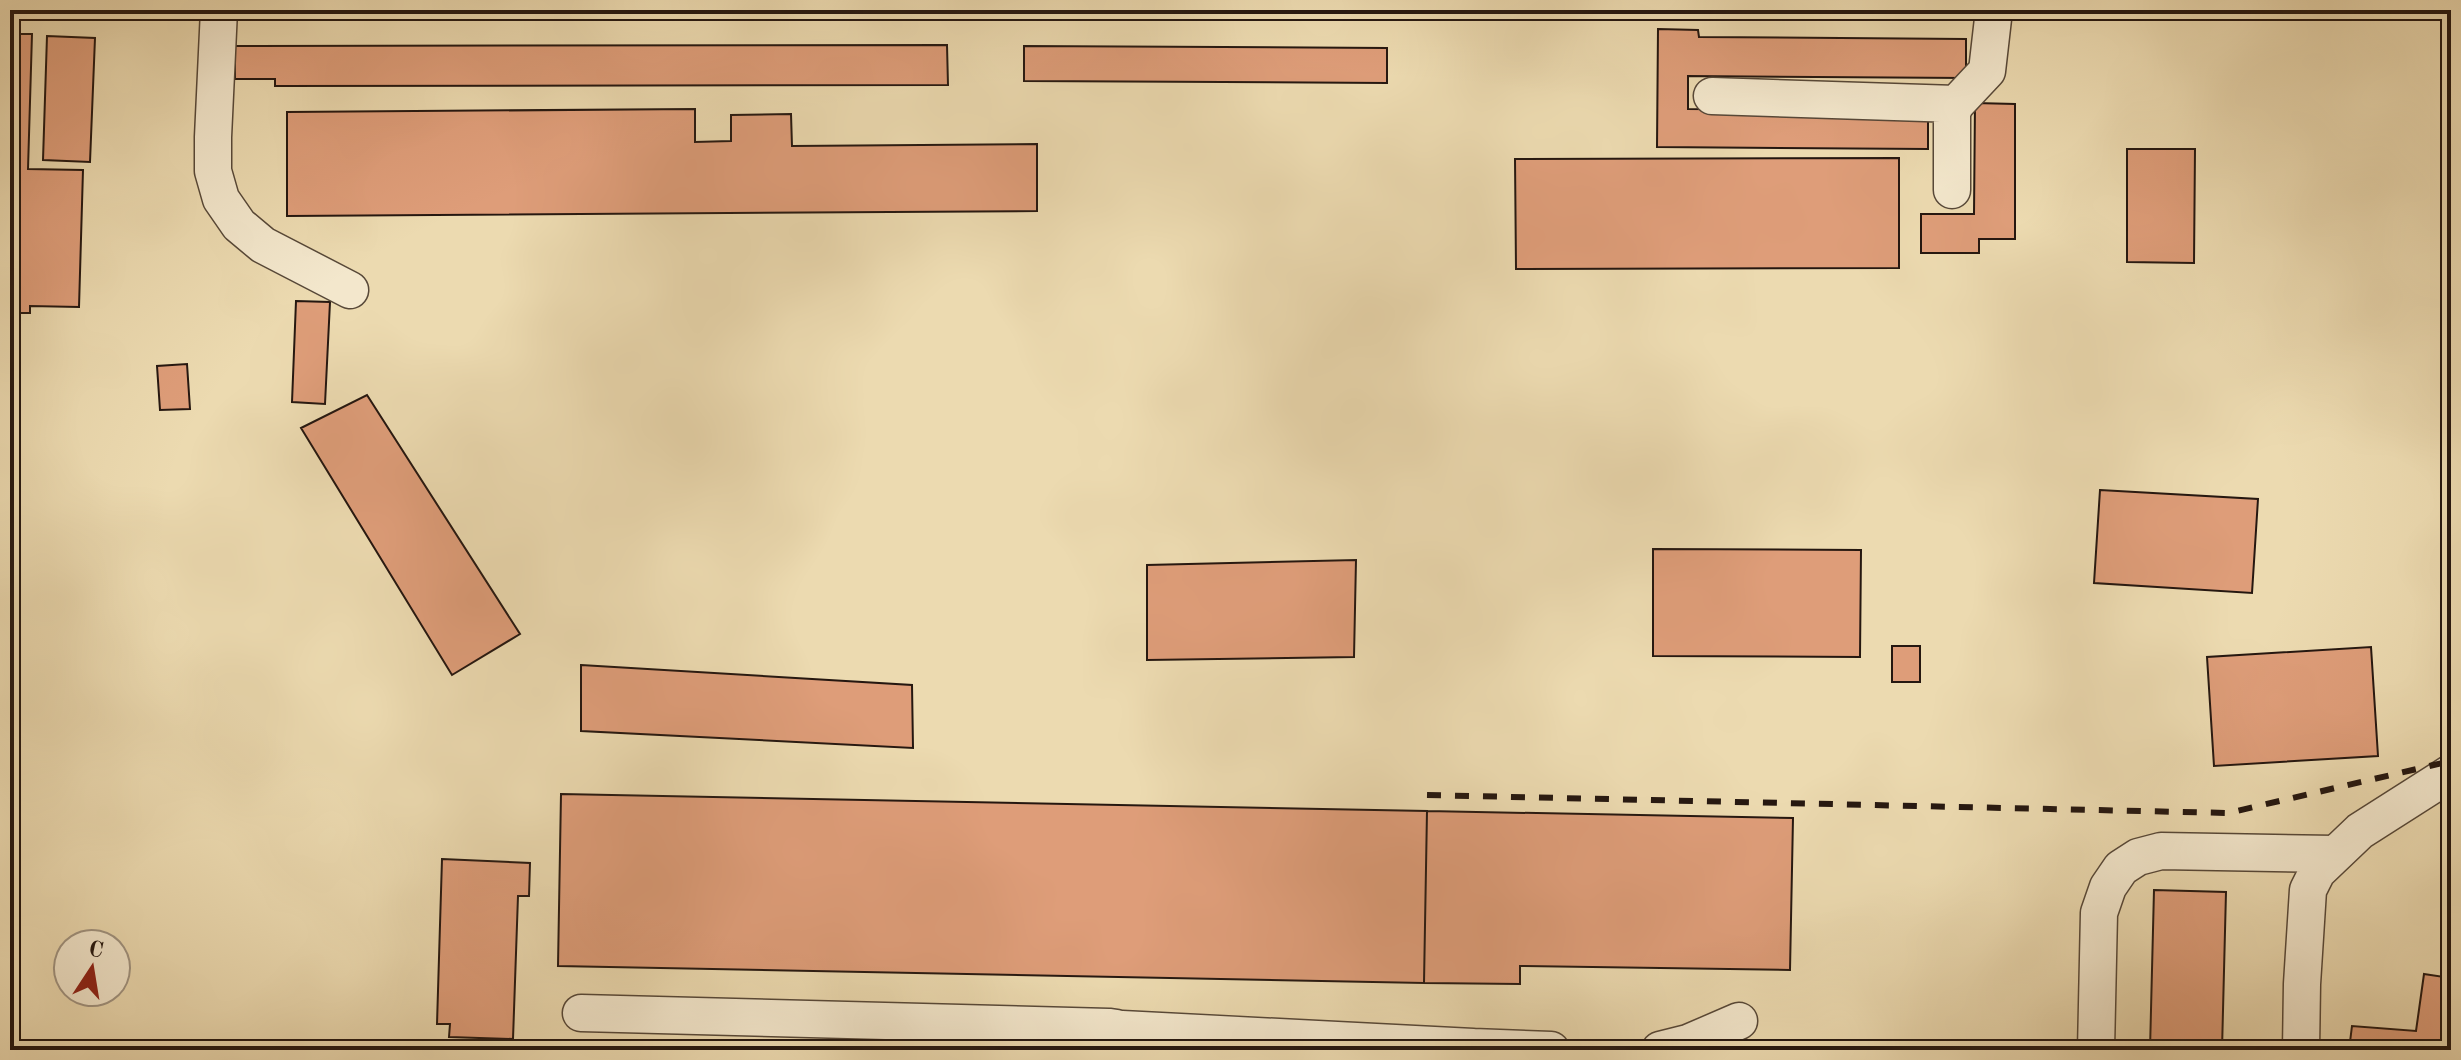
<svg xmlns="http://www.w3.org/2000/svg" width="2461" height="1060" font-family="'Old Standard TT',serif">
  <style>
    .building { fill: #de9d79; stroke: #251710; stroke-width: 2 }
    .lines { fill: none; stroke-linecap: round; stroke-linejoin: round }
    .minor-casing { stroke: #574838; stroke-width: 39 }
    .minor { stroke: #f3e7cc; stroke-width: 36 }
    .rail { stroke: #251710; stroke-width: 6; stroke-dasharray: 14 14; stroke-linecap: butt }
  </style>
  <rect width="100%" height="100%" fill="#ecdab0"/>
  <filter id="stains"><feTurbulence type="fractalNoise" baseFrequency=".0025" numOctaves="4"/><feColorMatrix values="0 0 0 0 .2 0 0 0 0 .09 0 0 0 0 .02 0 0 0 .5 -.17"/></filter>
  <radialGradient id="worn" r=".72"><stop offset=".6" stop-color="#630" stop-opacity="0"/><stop offset="1" stop-color="#630" stop-opacity=".3"/></radialGradient>
  <path class="building" d="M1658,29L1698,30L1699,37L1966,39V78L1688,76V109L1928,111V149L1657,147Z
    M10,34H32L28,169L83,170L79,307L30,306V313H10Z
    M47,36L95,38L90,162L43,160Z
    M947,45L948,85L275,86V79H235V46Z
    M1024,46L1387,48V83L1024,81Z
    M1975,103L2015,104V239H1979V253H1921V214H1974Z
    M695,109V142L731,141V115L791,114L792,146L1037,144V211L287,216V112Z
    M2127,149H2195L2194,263L2127,262Z
    M1899,158V268L1516,269L1515,159Z
    M296,301L330,302L325,404L292,402Z
    M187,364L190,409L160,410L157,366Z
    M367,395L520,634L452,675L301,428Z
    M2100,490L2258,499L2252,593L2094,583Z
    M1653,549L1861,550L1860,657L1653,656Z
    M1356,560L1354,657L1147,660V565Z
    M1892,646H1920V682H1892Z
    M2371,647L2378,756L2214,766L2207,657Z
    M581,665L912,685L913,748L581,731Z
    M561,794L1427,811L1424,983L558,966Z
    M1427,811L1793,818L1790,970L1520,966V984L1424,983Z
    M442,859L530,863L529,896H518L513,1039L449,1037L450,1024H437Z
    M2154,890L2226,892L2222,1050H2150Z
    M2424,974L2451,978V1050H2349L2352,1026L2416,1031Z"/>
  <g class="lines">
    <defs>
      <path id="minor" d="M219,10L213,137V171L221,199L239,225L263,245L350,290
        M1712,96L1956,104
        M1952,190V112L1956,104L1987,71L1994,10
        M581,1013L1109,1027C1127,1029 1137,1035 1146,1050
        M1122,1029L1473,1047L1484,1050
        M1473,1047L1551,1050
        M1660,1050L1688,1043L1739,1021
        M2096,1050L2099,913L2108,887L2121,868L2138,857L2161,851L2335,854
        M2301,1050L2302,984L2308,890L2317,872L2360,831L2451,773"/>
    </defs>
    <use href="#minor" class="minor-casing"/>
    <use href="#minor" class="minor"/>
    <path class="rail" d="M1427,795L2228,813L2451,761"/>
  </g>
  <rect width="2461" height="1060" fill="none" stroke="#ecdab0" stroke-width="40"/>
  <rect x="12" y="12" width="2437" height="1036" fill="none" stroke="#251710" stroke-width="4"/>
  <rect x="20" y="20" width="2421" height="1020" fill="none" stroke="#251710" stroke-width="2"/>
  <g transform="translate(92 968) rotate(12)"><circle r="38" fill="#f3e7cc" stroke="#a19481" stroke-width="2"/>
  <path d="M0-6L14 30L0 20L-14 30Z" fill="#8f2418"/>
  <text y="-12" font-size="22" font-weight="bold" text-anchor="middle" fill="#251710">С</text>
  </g>
  <rect width="100%" height="100%" filter="url(#stains)"/>
  <rect width="100%" height="100%" fill="url(#worn)"/>
</svg>
